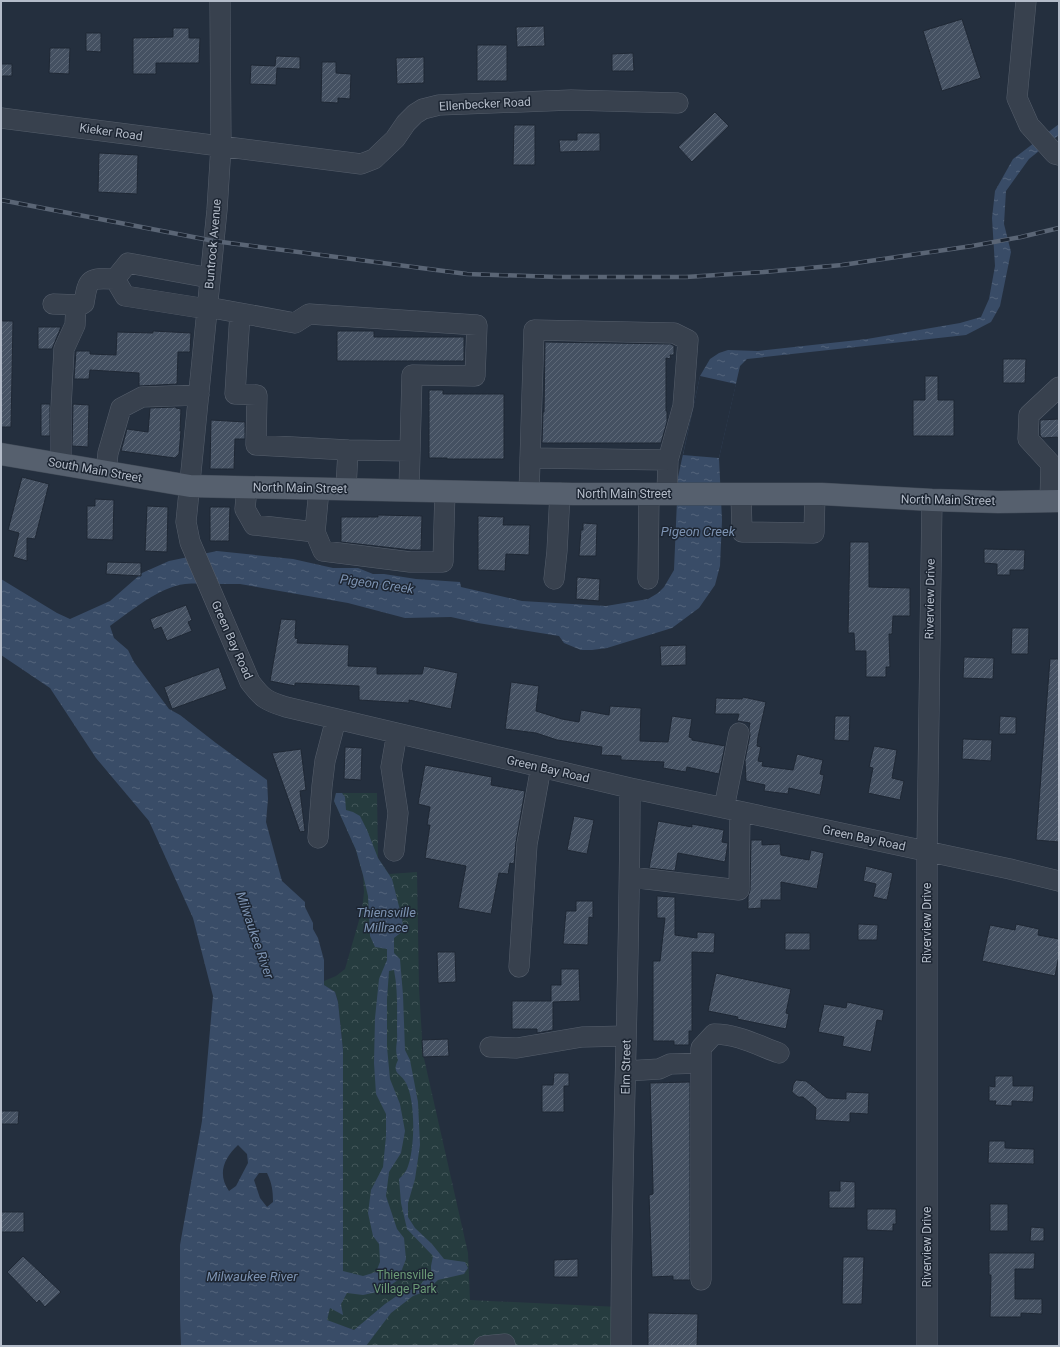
<svg xmlns="http://www.w3.org/2000/svg" width="1060" height="1347" font-family="Roboto,sans-serif">
  <style>
    .forest { fill: url(#forest-crowns) }
    .water { fill: url(#water-ripples); fill-rule: evenodd }
    .pier { fill: #242f3e }
    .building { fill: url(#building-hatch); stroke: #1f2835 }
    .lines { fill: none; stroke-linecap: round; stroke-linejoin: round }
    .minor-casing { stroke: #565f6c; stroke-width: 21 }
    .major-casing { stroke: #414a57; stroke-width: 23 }
    .minor { stroke: #38414e; stroke-width: 20 }
    .major { stroke: #56606e; stroke-width: 22 }
    .rail-casing { stroke: #5a6575; stroke-width: 4.5 }
    .rail { stroke: #1d2633; stroke-width: 3; stroke-dasharray: 9; stroke-linecap: butt }
    .labels { text-anchor: middle; dominant-baseline: central; stroke-width: 3; stroke-linejoin: round; paint-order: stroke }
    .street-label { font-size: 12px; fill: #b4bcc9; stroke: #1d2633 }
    .park-label { font-size: 12px; fill: #6b9a76; stroke: #1d2633 }
    .water-label { font-size: 13px; font-style: italic; fill: #7c92b1; stroke: #1d2633 }
  </style>
  <defs>
    <pattern id="forest-crowns" width="20" height="18" patternUnits="userSpaceOnUse"><rect width="20" height="18" fill="#263c3f"/><path d="M2 6a3 3 0 1 1 6 0M12 15a3 3 0 1 1 6 0" fill="none" stroke="#435659"/></pattern>
    <pattern id="water-ripples" width="26" height="14" patternUnits="userSpaceOnUse"><rect width="26" height="14" fill="#394c67"/><path d="M2 4q2-2 4 0t4 0M15 11q2-2 4 0t4 0" fill="none" stroke="#53647b"/></pattern>
    <pattern id="building-hatch" width="6" height="6" patternUnits="userSpaceOnUse"><rect width="6" height="6" fill="#455162"/><path d="M-1 1l2-2M0 6l6-6M5 7l2-2" fill="none" stroke="#5d6877"/></pattern>
  </defs>
  <rect width="100%" height="100%" fill="#242f3e"/>
  <path class="forest" d="M336,793H377L378,858L389,874L417,872L419,988L423,1054L468,1253L470,1300L619,1307V1346H366L367,1343L354,1330L326,1320L330,1308L342,1141L343,1050L338,1001L335,992L324,985V981L336,976L345,969L362,910L364,892L363,875L356,850L334,801Z"/>
  <path class="water" d="M1059,124V135L1029,159L1006,191L1004,224L1011,252L1000,306L991,322L966,335L747,359L740,366L719,458L722,520L720,566L715,585L699,608L672,628L607,648L592,650H581L564,643L559,636L478,623L451,617L405,618L348,603L240,584H223C210,584 198,583 185,584C159,587 131,611 110,626L114,638L128,650L134,662L169,709L180,715L216,743L267,780L268,799L266,822L282,881L305,902V907L313,923V929L318,938L324,960V985L335,992L338,1002L343,1050V1271L363,1276L376,1272L380,1262L379,1244L373,1236L368,1213L371,1190L383,1167L386,1136V1114L376,1094L374,1063L375,1018L379,979L387,960V949L375,947L370,936L368,896L363,875L356,850L334,801L336,793H342L345,797L346,810L353,812L360,816L367,830L378,858L392,879L402,918L403,931L394,938V953L400,959L403,995L405,1050L410,1060L418,1102L420,1145L415,1179L408,1203V1217L415,1228L432,1244L444,1259L465,1262L468,1268L464,1274L438,1280L426,1291L413,1296L391,1313L366,1346H181L180,1318V1245L202,1121L213,996L193,918L149,821L96,758L50,688L1,655V579L57,613L70,619L110,601L142,573L169,561L217,551L293,559L333,568H358L373,574H384L416,579L460,582L461,587L522,601L606,606L648,599L658,593L664,587L674,570L678,477L700,376L710,359L719,353L728,350L758,351L867,339L960,323L981,317L989,299L995,266L992,218L995,191L1013,159ZM394,970C398,990 397,1012 397,1032C398,1044 394,1047 398,1060C391,1074 401,1073 406,1083C416,1102 415,1150 407,1169C405,1173 402,1176 399,1179L401,1203L407,1229L433,1256L431,1266V1271L419,1287L401,1293L385,1304L354,1330L327,1320L330,1308L343,1315L341,1304L347,1293L363,1295L382,1291L398,1280L406,1259L404,1238L397,1229L386,1196L389,1172L401,1153L405,1131L400,1104L390,1079L387,1047V999L389,971ZM238,1145L247,1154L248,1163L236,1186L229,1191C217,1174 224,1158 238,1145ZM259,1173H267C272,1183 273,1191 273,1202L267,1207L260,1198L254,1180Z"/>
  <path class="pier" d="M700,376L736,384L719,458L683,455Z"/>
  <path class="building" d="M962,19L981,78L942,91L923,31Z
    M544,26L545,46L517,47L516,27Z
    M173,28H189V38H200L199,63H156V74H133V38L173,37Z
    M86,33H101V52L86,51Z
    M477,45H507V81H477Z
    M50,48H70L69,74L49,73Z
    M633,53L634,71H612V54Z
    M276,56L300,57V69L277,68L276,85L250,84L251,65L275,66Z
    M424,57V83L397,84L396,58Z
    M322,62H336V73L351,74L350,99L338,98V103L321,102Z
    M1,64H12V76H1Z
    M715,112L729,126L692,162L678,147Z
    M514,125H535V165H513Z
    M577,133H600V151L560,152L559,140H577Z
    M99,153L138,155L137,194L98,192Z
    M1,321H13L11,427H1Z
    M38,327H61L52,349H38Z
    M153,331L191,333L190,352H178L177,384L139,386V373L90,370L89,379H74L76,351H90V354L116,355L117,332L153,333Z
    M337,331H374V337H464V361H337Z
    M545,342L671,344L674,346V355H670L671,359L666,358V411H667V422L661,443H542L543,412H544Z
    M1003,359H1026L1025,383H1003Z
    M925,376H938V400H954V436H913V400H925Z
    M429,390H443V394H504V459H447V458H429Z
    M41,404H50V436H41Z
    M73,404L89,405L88,447L72,446Z
    M176,407V408L181,409L180,431H181L179,454L175,458L121,451L127,429L148,432L150,408Z
    M1059,419V437L1042,438L1040,435V420Z
    M211,420L245,422V439H235L234,469H210Z
    M22,477L49,484L35,539L27,538V561L13,557L19,533L8,530Z
    M95,499L114,500L113,540L87,539V506H95Z
    M147,506L168,507L167,552L145,551Z
    M210,507H230L229,541H210Z
    M378,515L422,516L421,550H411L341,542V517H378Z
    M478,516L504,517L503,525H530L529,555L506,554L505,571L478,570Z
    M583,523L597,524L596,556H579L581,530H583Z
    M850,542H869V587L910,588V616H893L892,634H889L890,667H886V677H866V651H855L854,633H848Z
    M984,549L1025,550L1024,570H1010V575H997V564L984,563Z
    M107,562L141,563V576L106,574Z
    M577,577L600,579L599,601L576,599Z
    M186,605L192,620L188,622L192,631L167,641L161,627L154,630L150,619Z
    M281,619L296,620L295,638L298,639L297,643L349,645L348,666L377,667V674H422L424,666L458,673L451,709L409,700V703L359,700V686L295,683V686L270,681Z
    M1012,628H1029L1028,654H1011Z
    M686,645V665L661,666L660,646Z
    M964,657L994,658L993,679L963,678Z
    M1050,659H1059V842L1036,840Z
    M219,667L227,689L172,709L164,687Z
    M511,682L539,686L536,711L562,719L579,722L581,710L609,715L610,706L641,708L640,741L668,742L672,716L692,719L689,737L692,738V740L725,746L719,774L687,767L686,772L663,768L664,762L621,760V756L601,755L602,747L557,740L536,733L505,729Z
    M743,697L766,702L758,737L757,746L761,747L758,761L763,762L762,766L793,770L797,754L823,760L820,774L824,775L820,795L789,788L788,794L764,791L765,785L746,781L745,760L750,735L749,728L750,723L737,721L739,714H715L716,698L742,699Z
    M835,716H850L849,741L834,740Z
    M1000,716L1016,717V734H999Z
    M963,739L992,740L991,761L962,759Z
    M874,746L897,750L892,778L904,781L900,800L868,793L873,768L869,767Z
    M345,747L362,748L361,780L344,779Z
    M301,749L306,790L300,791L305,831L300,832L272,753Z
    M425,765L492,777L491,785L525,791L516,842L514,864L510,863L508,874L499,873L491,914L458,908L466,866L425,858L430,825H427L430,807L418,804Z
    M574,816L594,820L587,854L567,850Z
    M658,821L692,827V824L724,830L722,842L728,843L725,862L678,853L675,871L649,868Z
    M751,840H762V845L780,844L781,855L809,860L811,850L824,853L817,889L781,882V900H761V908L748,909V897L750,890Z
    M866,866L893,873L887,900L873,897L876,884L863,881Z
    M657,896L675,897V935L697,938V932L715,933L714,953L692,952V1031H689V1045H674V1041H653V961H660L665,918H657Z
    M576,901H593V918L589,917L588,945L563,944L566,911H576Z
    M858,924L878,925L877,940H858Z
    M1016,924L1039,929L1038,935L1059,939V955L1055,976L982,961L990,925L1015,930Z
    M785,933H810V950H785Z
    M437,952H455L456,982L438,983Z
    M561,969H579L580,1001L553,1002V1030L537,1033V1029H512V1001H551V985H561Z
    M716,973L791,989L786,1013L789,1014L786,1029L737,1019L738,1017L708,1011Z
    M847,1002L884,1010L882,1021L877,1020L871,1052L842,1046L844,1037L818,1032L824,1004L846,1008Z
    M448,1039L449,1056L423,1057L422,1040Z
    M554,1073H569V1086H564V1112H542V1085H553Z
    M995,1076H1013V1086H1034L1033,1102L1012,1101V1106L995,1105L996,1101H989V1086L995,1087Z
    M796,1080L806,1081L827,1098L846,1099V1092L869,1093L868,1114L850,1113V1122L815,1120L816,1108L803,1097H798L792,1092L793,1085Z
    M690,1082V1280H673V1276L652,1277L649,1195L653,1194V1187L650,1083Z
    M1,1111H19L18,1124H1Z
    M989,1141H1005V1148L1034,1149V1164L988,1163Z
    M840,1181L855,1182V1208H829V1191H840Z
    M990,1204H1008V1231H990Z
    M867,1209H896V1224H893V1231L867,1230Z
    M1,1212H24V1232H1Z
    M1031,1227L1044,1228V1241H1030Z
    M989,1253H1035L1034,1269H1015V1299H1042V1314L1021,1313V1317H990L991,1275H989Z
    M23,1256L61,1292L45,1307L39,1300L37,1303L7,1272Z
    M843,1257H864L862,1304H842Z
    M578,1259V1277H554V1260Z
    M648,1313L698,1314L697,1346H648Z"/>
  <g class="lines">
    <defs>
      <path id="minor" d="M220,1L221,146L217,210L186,522L190,542L250,682C262,698 266,701 286,707L630,788L1010,869L1059,881
        M1026,1L1017,98L1029,125L1055,154L1059,155
        M1,118L361,164L374,159L395,139L406,123L415,114L423,109L439,105L571,100L678,103
        M115,279L128,263L210,278
        M115,279L125,296L207,309
        M53,304L81,305L84,303C88,278 89,278 115,279
        M207,307L295,323L309,314L477,325L475,376L412,375L409,490
        M240,313L235,394L257,395L256,445L348,450
        M530,458L668,460
        M61,464V408L64,349L75,325L76,305
        M106,472L108,453L121,408L142,397L199,395
        M247,487L245,509L254,525L315,532
        M319,489L315,532L323,551L410,562H443L445,491
        M346,489L348,450L410,451
        M529,493L534,330L674,333L688,340L683,406L668,460L667,494
        M741,494L742,532L814,533L815,494
        M1050,501L1051,464L1028,439L1029,415L1059,387
        M554,579L557,551L560,493
        M648,579L649,494
        M724,808L739,733
        M318,838L322,786L325,761L336,719
        M394,851L398,813L391,767L397,733
        M630,877L739,890L740,812
        M519,967L527,844L541,767
        M490,1047L517,1048L582,1037L626,1036
        M626,1071L659,1069L670,1064L701,1063
        M701,1280V1048L714,1034C737,1034 757,1045 779,1053
        M484,1346L505,1344V1346
        M621,1346C621,1160 630,974 630,788
        M927,1346V852L932,500"/>
      <path id="major" d="M1,454L190,486L573,494H822L932,500L998,502L1059,501"/>
    </defs>
    <use href="#minor" class="minor-casing"/>
    <use href="#major" class="major-casing"/>
    <use href="#minor" class="minor"/>
    <use href="#major" class="major"/>
    <defs>
      <path id="rail" d="M1,200L214,241L467,274L557,277H686L764,272L842,265L972,246L1021,237L1059,228"/>
    </defs>
    <use href="#rail" class="rail-casing"/>
    <use href="#rail" class="rail"/>
  </g>
  <g class="labels">
    <g class="street-label">
      <text transform="translate(485 104) rotate(-3)">Ellenbecker Road</text>
      <text transform="translate(111 132) rotate(8)">Kieker Road</text>
      <text transform="translate(213 244) rotate(-85)">Buntrock Avenue</text>
      <text transform="translate(95 470) rotate(10)">South Main Street</text>
      <text transform="translate(300 488) rotate(1)">North Main Street</text>
      <text x="624" y="494">North Main Street</text>
      <text transform="translate(948 500) rotate(1)">North Main Street</text>
      <text transform="translate(930 599) rotate(-89)">Riverview Drive</text>
      <text transform="translate(232 640) rotate(66)">Green Bay Road</text>
      <text transform="translate(548 769) rotate(13)">Green Bay Road</text>
      <text transform="translate(864 838) rotate(12)">Green Bay Road</text>
      <text transform="translate(927 923) rotate(-90)">Riverview Drive</text>
      <text transform="translate(626 1067) rotate(-89)">Elm Street</text>
      <text transform="translate(927 1247) rotate(-90)">Riverview Drive</text>
    </g>
    <g class="park-label">
      <text x="405" y="1275">Thiensville<tspan x="405" dy="14">Village Park</tspan></text>
    </g>
    <g class="water-label">
      <text x="698" y="531">Pigeon Creek</text>
      <text transform="translate(377 584) rotate(8)">Pigeon Creek</text>
      <text x="386" y="912">Thiensville<tspan x="386" dy="15">Millrace</tspan></text>
      <text transform="translate(255 935) rotate(71)">Milwaukee River</text>
      <text x="252" y="1276">Milwaukee River</text>
    </g>
  </g>
  <rect width="1060" height="1347" fill="none" stroke="#b4bcc9" stroke-width="4"/>
</svg>
